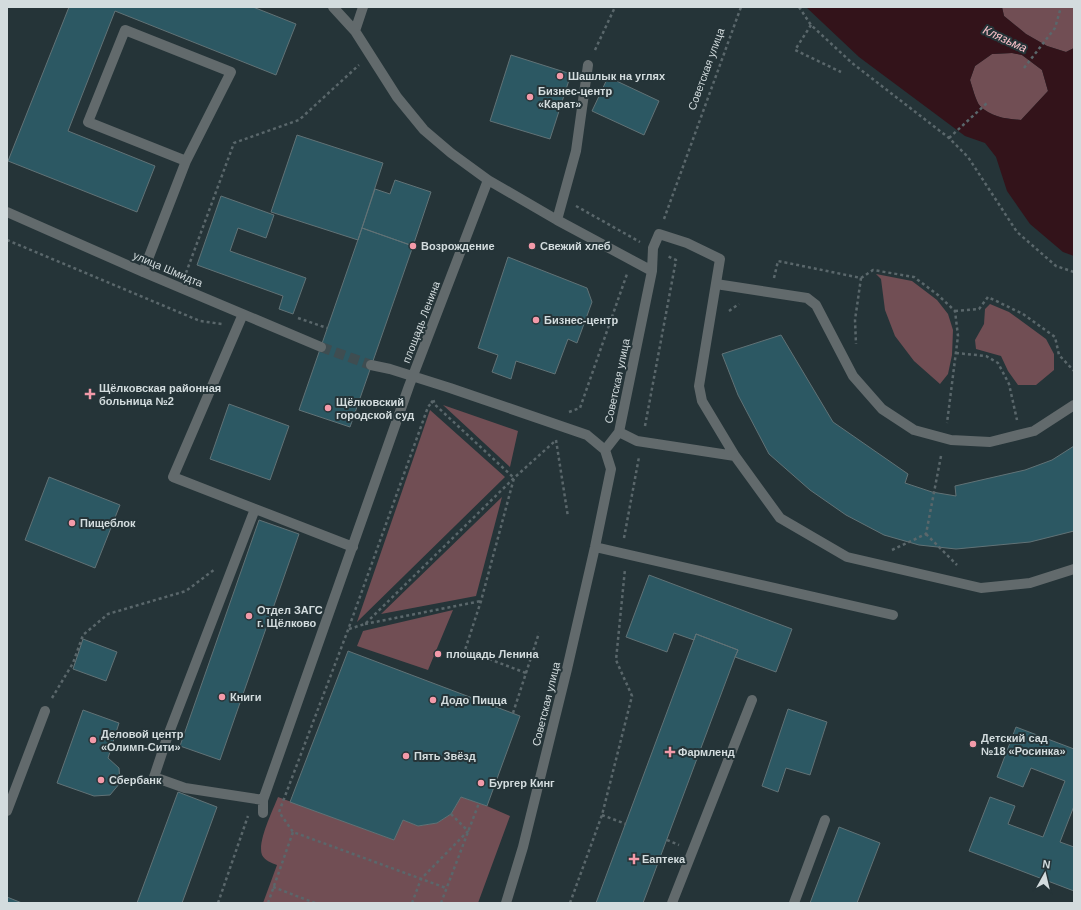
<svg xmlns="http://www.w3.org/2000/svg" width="1081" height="910" font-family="Arial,sans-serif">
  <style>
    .green { fill: #714e54 }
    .water { fill: #33131a; fill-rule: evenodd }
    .building { fill: #2c5863; stroke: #617276 }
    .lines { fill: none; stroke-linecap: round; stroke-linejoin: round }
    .minor-tunnel { stroke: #3f4d51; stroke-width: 10; stroke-dasharray: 10 5; stroke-linecap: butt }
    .path { stroke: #5a676b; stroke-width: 2.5; stroke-dasharray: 3 3; stroke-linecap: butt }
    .minor { stroke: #626a6c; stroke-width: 10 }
    .poi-dot { fill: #f39aa9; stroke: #253438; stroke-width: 1.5 }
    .labels { text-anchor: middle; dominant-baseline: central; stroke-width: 4; stroke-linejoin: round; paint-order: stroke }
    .street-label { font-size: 11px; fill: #d3dcde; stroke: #253438 }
    .poi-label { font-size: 11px; font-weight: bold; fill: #d3dcde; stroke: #253438; text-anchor: start }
    .water-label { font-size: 12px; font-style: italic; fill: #f9c0c9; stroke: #253438 }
  </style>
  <rect width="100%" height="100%" fill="#253438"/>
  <path class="green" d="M1002,7H1074V48L1066,52L1047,46L1026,34L1004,16Z
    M1012,53L1022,55L1042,70L1048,91L1021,120C1006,119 991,117 980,106C976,102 972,86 970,80L975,66L992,54Z
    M876,274L912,281L937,300L948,314L953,330L952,355L948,374L940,384L914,361L895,336L885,310L881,279Z
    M990,304L1009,312L1046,339L1054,354V370L1036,385H1018L1008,371L1001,356L976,349L975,340L984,324L985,309Z
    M443,405L518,431L510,467Z
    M430,410L505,477L357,622Z
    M502,497L476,596L381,614Z
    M453,610L428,670L357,646L363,631Z
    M278,797L394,840L403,820L418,826L437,823L451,814L461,797L487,806L510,816L478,903H263L277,865C272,863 265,861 262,855C257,842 273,810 278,797Z"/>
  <path class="water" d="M806,7H1002L1004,16L1026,34L1047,46L1066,52L1074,48V256L1063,252L1030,224L1007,191L996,157L985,143L965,136L859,57ZM1012,53L1022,55L1042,70L1048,91L1021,120C1006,119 991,117 980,106C976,102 972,86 970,80L975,66L992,54Z"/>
  <path class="building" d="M69,7H253L296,24L276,75L115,11L68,131L155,166L137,212L8,161Z
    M511,55L571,74L550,139L490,121Z
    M608,77L659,101L644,135L592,111Z
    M297,135L383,163L358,240L271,212Z
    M395,180L431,192L413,246L362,228L375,189L390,194Z
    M221,196L274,215L266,238L238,228L230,251L306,278L293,314L279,309L283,296L197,265Z
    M362,228L413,246L350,427L299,410Z
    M508,257L587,288L592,302L577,343L568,339L555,374L516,361L511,379L492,372L498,355L478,348Z
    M781,335L833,422L908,474L905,483L932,492L956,496L955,486L1025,470L1052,460L1074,446V531L1030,542L956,549L919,545L884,535L846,515L810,490L769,454L738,395L722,354Z
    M229,404L289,426L270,480L210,459Z
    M49,477L120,505L95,568L25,540Z
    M259,520L299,534L220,760L180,746Z
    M649,575L792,629L776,672L735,657L738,650L696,634L694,640L674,633L667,652L626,637Z
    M696,634L738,650L735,657L643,903H596Z
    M83,639L117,652L106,681L73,669Z
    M348,651L520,716L487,806L461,797L451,814L437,823L418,826L403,820L394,840L290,802Z
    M788,709L827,722L810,775L786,768L778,792L762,786Z
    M83,710L119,723L108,758L119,768L120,783L110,795L94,796L57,783Z
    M1016,727L1074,749V806L1060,842L1074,847V891L969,851L990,797L1015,806L1008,824L1043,837L1065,781L1031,768L1023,787L997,777Z
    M178,792L217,807L182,903H137Z
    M839,827L880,843L857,903H810Z
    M7,897L22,903H7Z"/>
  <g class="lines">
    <path class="minor-tunnel" d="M321,347L371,365"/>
    <path class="path" d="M799,7L811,25L852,63L949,138L968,157L1017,232L1056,266L1074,272
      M811,25L795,50L841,72
      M595,50L615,7
      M1024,68L1055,28L1061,7
      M949,138L987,103
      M576,206L640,242
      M664,219L741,7
      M7,240L200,321L222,324
      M186,273L234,143L299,120L359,65
      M774,278L778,261L861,278L855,320L856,344
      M861,278L873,270L914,277L938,295L955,311L958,336L947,423
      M729,311L739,304
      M955,311L979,309L988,297L1023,314L1055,337L1059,355L1074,371
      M298,318L327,328
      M956,353L986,356L998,363L1009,384L1017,420
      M431,401L514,478L481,601L465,650L526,673
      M435,401L432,402L428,407L348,630L279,812L293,832L446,888
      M569,412L580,408L627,274
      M645,426L676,260L667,256
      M556,440L568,517
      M926,534L957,565
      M624,538L639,457
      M892,550L926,534L941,456
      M365,624L481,601
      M349,629L365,624L514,478L555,441
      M52,698L73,663L83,635L108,614L186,591L215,569
      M513,713L539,633
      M602,815L626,824
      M667,840L679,845
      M273,887L315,903
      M218,903L248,816
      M268,903L293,832
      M412,903L421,879L468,831L451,814
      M441,903L479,803
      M570,903L602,815L632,696L616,660L625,569"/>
    <path class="minor" d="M333,7L355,31L397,97L424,130L451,153L488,180L557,220L652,271
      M355,31L363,7
      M7,212L143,272L321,347
      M557,220L576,151L588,65
      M143,272L186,161L231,72L125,30L88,122L186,161
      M716,284L807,298L816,305L853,376L882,409L914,430L951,440L990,442L1034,431L1074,405
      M243,314L173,477L353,547
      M371,365L390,369L450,388L587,435L605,450
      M619,432L637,441L735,456
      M605,450L619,432L652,271L653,248L659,234L687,243L720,259L699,386L702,401L735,456L780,518L847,557L981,588L1030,583L1074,569
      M255,509L167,738L154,777L185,788L263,800
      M595,547L893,615
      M7,811L45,711
      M263,813V800L409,386L488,180
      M506,903L523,847L567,669L595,547L611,469L605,450
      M672,903L752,700
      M794,903L825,820"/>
  </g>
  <g class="poi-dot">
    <circle cx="560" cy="76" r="4"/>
    <circle cx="530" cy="97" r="4"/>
    <circle cx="413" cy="246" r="4"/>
    <circle cx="532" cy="246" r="4"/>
    <circle cx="536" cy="320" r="4"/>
    <path d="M88 388h4v4h4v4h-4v4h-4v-4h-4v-4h4z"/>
    <circle cx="328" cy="408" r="4"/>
    <circle cx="72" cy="523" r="4"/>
    <circle cx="249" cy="616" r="4"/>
    <circle cx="438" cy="654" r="4"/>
    <circle cx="222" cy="697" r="4"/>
    <circle cx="433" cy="700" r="4"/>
    <circle cx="93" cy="740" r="4"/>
    <circle cx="973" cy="744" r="4"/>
    <path d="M668 746h4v4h4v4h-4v4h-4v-4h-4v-4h4z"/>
    <circle cx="406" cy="756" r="4"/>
    <circle cx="101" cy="780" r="4"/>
    <circle cx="481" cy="783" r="4"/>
    <path d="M632 853h4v4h4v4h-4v4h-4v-4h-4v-4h4z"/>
  </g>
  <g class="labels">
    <g class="street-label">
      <text transform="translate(706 69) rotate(-70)">Советская улица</text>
      <text transform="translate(168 269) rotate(23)">улица Шмидта</text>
      <text transform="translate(421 322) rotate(-69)">площадь Ленина</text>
      <text transform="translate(617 381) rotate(-78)">Советская улица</text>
      <text transform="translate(546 704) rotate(-76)">Советская улица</text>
    </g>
    <g class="poi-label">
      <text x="568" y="76">Шашлык на углях</text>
      <text x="538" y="91">Бизнес-центр<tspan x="538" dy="13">«Карат»</tspan></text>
      <text x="421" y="246">Возрождение</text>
      <text x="540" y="246">Свежий хлеб</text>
      <text x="544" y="320">Бизнес-центр</text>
      <text x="99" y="388">Щёлковская районная<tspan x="99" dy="13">больница №2</tspan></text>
      <text x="336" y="402">Щёлковский<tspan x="336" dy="13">городской суд</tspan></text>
      <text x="80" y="523">Пищеблок</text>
      <text x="257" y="610">Отдел ЗАГС<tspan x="257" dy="13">г. Щёлково</tspan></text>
      <text x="446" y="654">площадь Ленина</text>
      <text x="230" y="697">Книги</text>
      <text x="441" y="700">Додо Пицца</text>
      <text x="101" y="734">Деловой центр<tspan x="101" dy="13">«Олимп-Сити»</tspan></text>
      <text x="981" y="738">Детский сад<tspan x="981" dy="13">№18 «Росинка»</tspan></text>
      <text x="678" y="752">Фармленд</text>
      <text x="414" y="756">Пять Звёзд</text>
      <text x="109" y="780">Сбербанк</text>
      <text x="489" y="783">Бургер Кинг</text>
      <text x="642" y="859">Еаптека</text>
    </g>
    <g class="water-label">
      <text transform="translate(1005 39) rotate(25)">Клязьма</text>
    </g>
  </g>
  <rect width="1081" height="910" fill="none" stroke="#d3dcde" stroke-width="16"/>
  <g transform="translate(1045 874) rotate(8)" stroke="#253438" stroke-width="3" paint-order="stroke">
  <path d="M0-3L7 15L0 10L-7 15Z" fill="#d3dcde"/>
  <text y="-6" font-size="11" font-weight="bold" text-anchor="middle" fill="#d3dcde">N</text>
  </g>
</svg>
